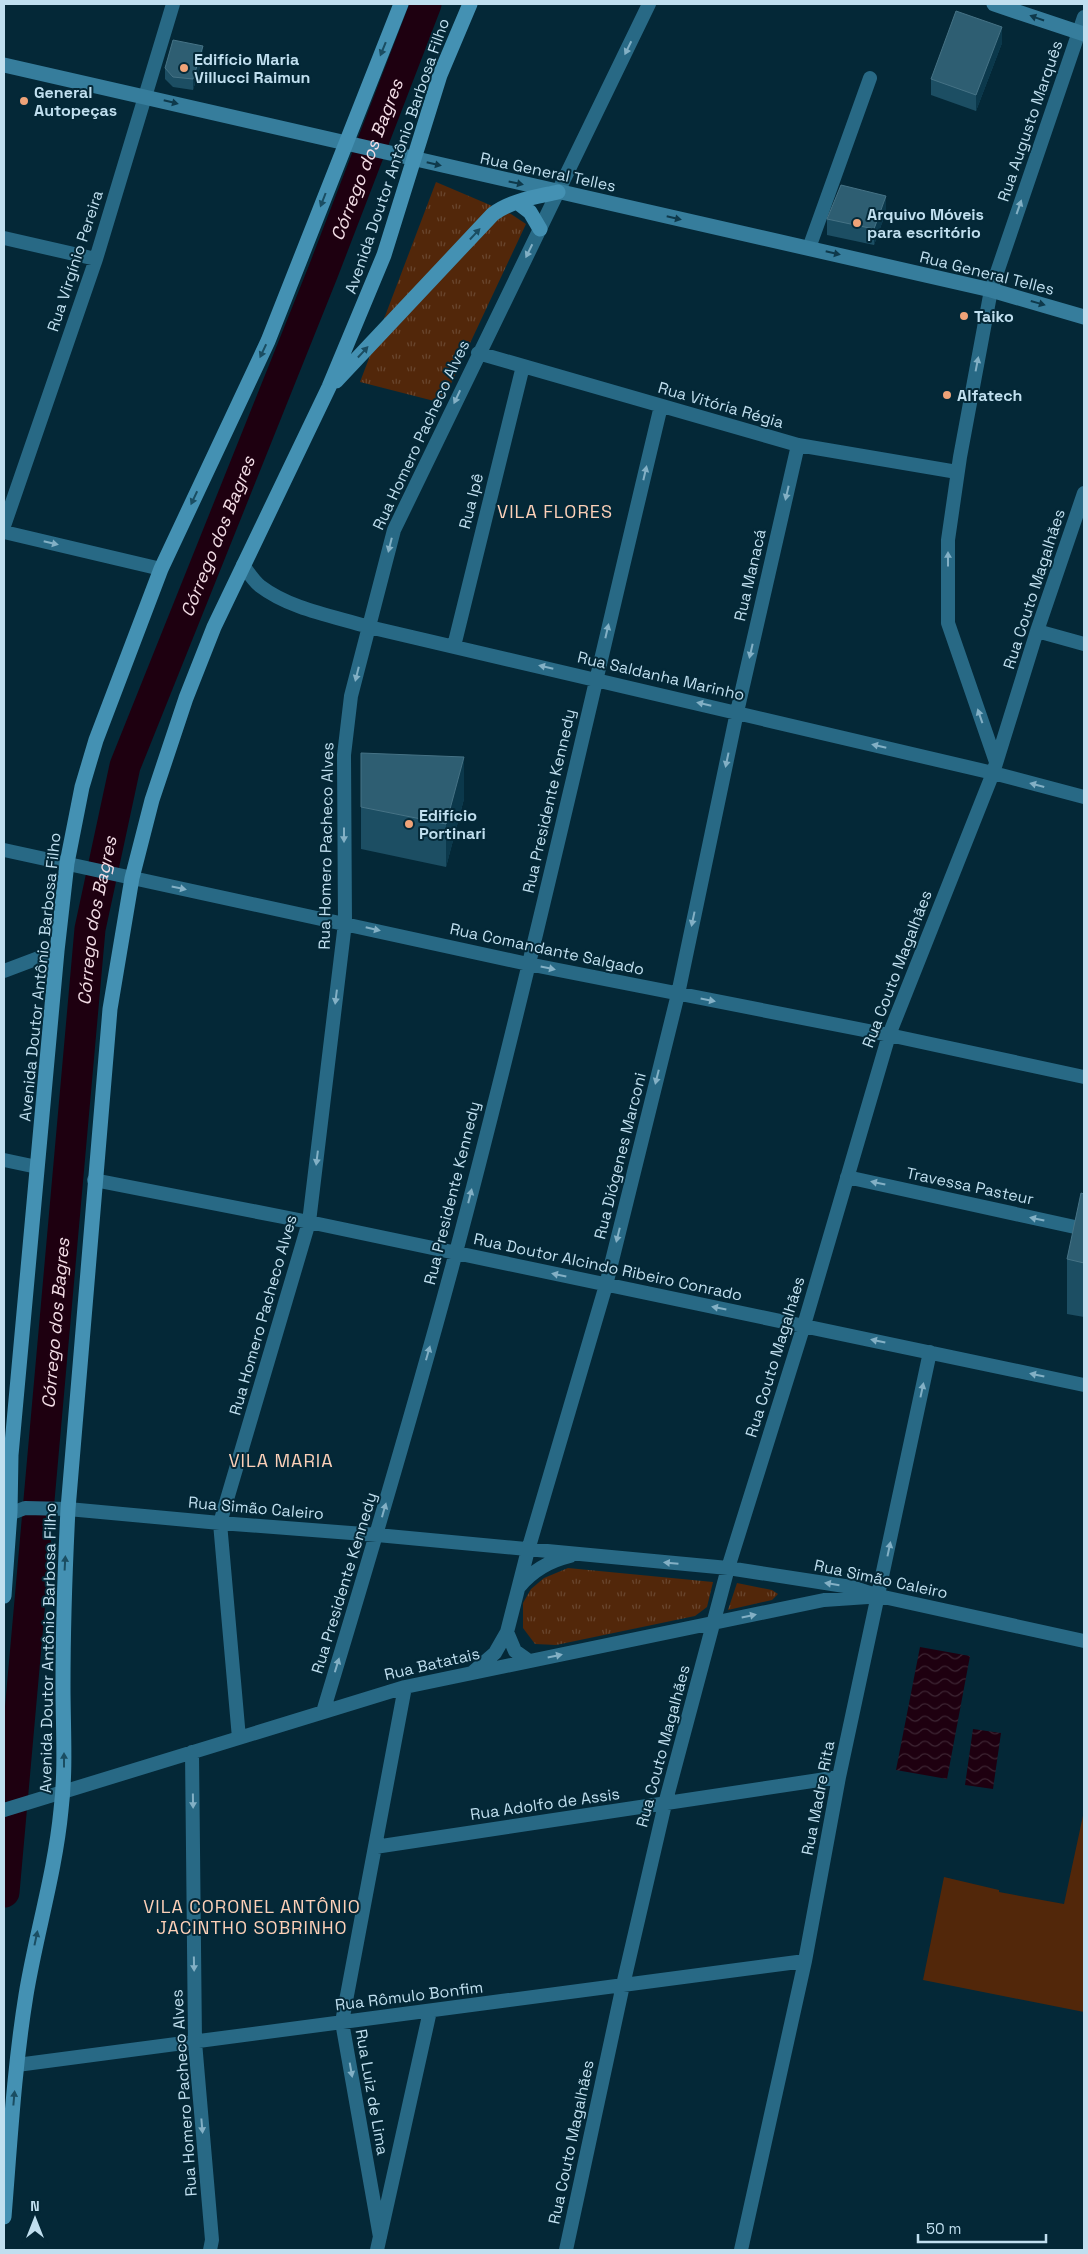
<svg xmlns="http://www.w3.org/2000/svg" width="1088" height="2254" font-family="'Space Grotesk',sans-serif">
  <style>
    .park { fill: url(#park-tufts) }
    .pitch { fill: #52270a }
    .water { fill: url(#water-waves) }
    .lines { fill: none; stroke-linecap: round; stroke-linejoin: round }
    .river { stroke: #1e0010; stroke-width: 31 }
    .street { stroke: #286985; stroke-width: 14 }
    .secondary { stroke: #367d9c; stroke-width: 15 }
    .primary { stroke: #4491b3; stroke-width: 15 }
    .wall { fill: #1c4e63 }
    .shaded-wall { fill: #0b384b }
    .building { fill: #2e5e72; stroke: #457285 }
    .oneway { fill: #0e394b }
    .oneway2 { fill: #83b0c5 }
    .oneway3 { fill: #1a4d62 }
    .poi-dot { fill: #efa378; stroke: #042837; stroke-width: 2 }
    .labels { text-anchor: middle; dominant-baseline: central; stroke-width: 4; stroke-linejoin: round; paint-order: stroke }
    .poi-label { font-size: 16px; font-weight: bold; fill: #c0dfef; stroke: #042837; text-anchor: start }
    .street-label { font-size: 16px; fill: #c0dfef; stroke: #042837 }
    .water-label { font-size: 18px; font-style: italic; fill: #f3dde6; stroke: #042837 }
    .neighbourhood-label { font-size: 18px; letter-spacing: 1px; fill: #fcd0b8; stroke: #042837 }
  </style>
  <defs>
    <pattern id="park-tufts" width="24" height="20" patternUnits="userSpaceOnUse" patternTransform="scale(1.25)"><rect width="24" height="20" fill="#52270a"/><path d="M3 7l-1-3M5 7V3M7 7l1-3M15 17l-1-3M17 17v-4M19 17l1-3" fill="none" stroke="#69462e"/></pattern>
    <pattern id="water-waves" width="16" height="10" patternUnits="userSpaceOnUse" patternTransform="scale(1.25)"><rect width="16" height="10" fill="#1e0010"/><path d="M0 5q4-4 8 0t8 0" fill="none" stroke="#3d2533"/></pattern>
  </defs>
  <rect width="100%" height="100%" fill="#042837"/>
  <path class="park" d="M436,182L511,214L526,224L442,403L360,382Z
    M568,1568L713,1582L707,1607L695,1616L556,1645L535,1644L523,1628V1603L531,1589L544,1578Z
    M737,1583L772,1590L778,1594L772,1600L728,1610Z"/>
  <path class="pitch" d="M1084,1811V2012L923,1980L944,1877L999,1890V1892L1064,1904Z"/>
  <path class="water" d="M920,1647L970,1656L947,1779L896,1770Z
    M973,1729L1001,1733L993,1789L965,1785Z"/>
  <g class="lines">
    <path class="river" id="s1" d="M4,1892L90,929L125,766L323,272L426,4"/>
    <path class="street" d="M4,238L96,259
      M809,248L870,78
      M478,353L798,445L957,472
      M4,526L96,259L173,4
      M4,532L161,569
      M243,565C248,572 253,580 260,586C290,609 333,616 369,627L993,773L1084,797
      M1037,631L1084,644
      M454,646L523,366
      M996,762L948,623V540L960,457L991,290L1084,17
      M4,850L528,964L889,1035L1084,1077
      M4,971L57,951
      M4,1160L37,1167
      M847,1177L1084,1229
      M94,1180L309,1222L1084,1385
      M4,1516L25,1508L68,1509L220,1523L377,1535L728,1568L851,1587L879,1596L1084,1641
      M519,1587C533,1570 549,1561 570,1556
      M507,1632L515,1651L529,1661
      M473,1672L495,1653L507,1632L528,1550L606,1285L678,994L737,712L798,445
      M323,1712C369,1560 414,1409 455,1256C530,974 593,689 661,406
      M239,1738L220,1523L309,1222L345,923L344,755L351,696L394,530L649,4
      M192,1752L195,2042L212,2240L210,2250
      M4,1810L405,1687L824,1600L868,1597
      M375,1847L839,1777
      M17,2065L805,1961
      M380,2237L342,2022L405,1687
      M377,2250L430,2011
      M566,2250L623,1985L665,1804L728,1568L804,1325L889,1035L993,773L1037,631L1084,493
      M741,2250L805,1961L839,1777L930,1352"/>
    <path class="secondary" d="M994,4L1084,34
      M4,65L991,290L1084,317"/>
    <path class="primary" d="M517,202L530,212L540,229
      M336,381L493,214C512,200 536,197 558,192
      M4,1596L10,1512L11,1455L57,951L67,863L82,787L96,740L161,569L268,341L401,4
      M4,2217C10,2143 14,2069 26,1995C36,1934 55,1873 61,1810C66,1769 63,1728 63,1686C63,1627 65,1568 68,1509L110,1009L132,878L152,800L186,698L214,627L329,387L384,255L440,75L470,4"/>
  </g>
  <path class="wall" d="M1002,43L976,111L931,95V79Z
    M203,57L193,90L173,87L165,79V68Z
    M886,212L874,245L827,235V219Z
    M361,753L464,799L446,867L361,849Z
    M1084,1194V1317L1067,1314V1259Z"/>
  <path class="shaded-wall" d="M1002,27V43L976,111V95Z
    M203,46V57L193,90V79Z
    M886,196V212L874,245V229Z
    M464,757V799L446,867V824Z"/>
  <path class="building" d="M956,11L1002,27L976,95L931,79Z
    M173,40L203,46L193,79L173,77L165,68Z
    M841,185L886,196L874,229L827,219Z
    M361,753L464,757L446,824L361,807Z
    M1081,1193L1084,1194V1263L1067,1259Z"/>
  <defs><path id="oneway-solid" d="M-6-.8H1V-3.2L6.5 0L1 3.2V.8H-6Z" transform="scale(1.25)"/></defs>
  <g class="oneway">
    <use href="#oneway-solid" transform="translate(1037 18) rotate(-161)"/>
    <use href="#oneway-solid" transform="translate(171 102) rotate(14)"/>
    <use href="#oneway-solid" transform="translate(434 164) rotate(13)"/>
    <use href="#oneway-solid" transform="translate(516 183) rotate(12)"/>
    <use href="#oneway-solid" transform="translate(674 218) rotate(13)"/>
    <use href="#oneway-solid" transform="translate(833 253) rotate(13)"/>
    <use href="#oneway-solid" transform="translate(1038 303) rotate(16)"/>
  </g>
  <g class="oneway2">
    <use href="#oneway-solid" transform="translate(628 48) rotate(116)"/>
    <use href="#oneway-solid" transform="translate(1019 207) rotate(-71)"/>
    <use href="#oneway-solid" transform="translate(529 251) rotate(116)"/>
    <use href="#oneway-solid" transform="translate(977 364) rotate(-79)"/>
    <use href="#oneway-solid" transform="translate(457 397) rotate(115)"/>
    <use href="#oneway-solid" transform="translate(645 473) rotate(-77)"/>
    <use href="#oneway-solid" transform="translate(787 493) rotate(103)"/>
    <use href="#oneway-solid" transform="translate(51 543) rotate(13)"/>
    <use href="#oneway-solid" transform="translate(390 545) rotate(104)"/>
    <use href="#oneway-solid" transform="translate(948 559) rotate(-90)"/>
    <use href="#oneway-solid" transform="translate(607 631) rotate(-77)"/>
    <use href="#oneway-solid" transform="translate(751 651) rotate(103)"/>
    <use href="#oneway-solid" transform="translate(546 667) rotate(-167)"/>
    <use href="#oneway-solid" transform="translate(357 674) rotate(104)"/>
    <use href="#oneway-solid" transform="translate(704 704) rotate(-167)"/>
    <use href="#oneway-solid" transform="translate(980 716) rotate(-109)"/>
    <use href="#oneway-solid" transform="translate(879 746) rotate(-167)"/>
    <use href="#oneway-solid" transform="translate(727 760) rotate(102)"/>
    <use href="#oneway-solid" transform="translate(1037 785) rotate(-165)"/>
    <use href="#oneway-solid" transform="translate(344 835) rotate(90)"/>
    <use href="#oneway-solid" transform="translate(179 888) rotate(12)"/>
    <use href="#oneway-solid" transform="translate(693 919) rotate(102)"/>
    <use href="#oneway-solid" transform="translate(373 929) rotate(13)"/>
    <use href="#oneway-solid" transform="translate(548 968) rotate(12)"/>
    <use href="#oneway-solid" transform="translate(336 997) rotate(97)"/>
    <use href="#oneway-solid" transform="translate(708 1000) rotate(11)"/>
    <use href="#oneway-solid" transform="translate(657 1077) rotate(104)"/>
    <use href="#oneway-solid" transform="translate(317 1158) rotate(97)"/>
    <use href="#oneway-solid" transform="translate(878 1183) rotate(-168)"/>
    <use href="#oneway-solid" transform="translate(470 1196) rotate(-76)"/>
    <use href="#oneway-solid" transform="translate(1037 1219) rotate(-168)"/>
    <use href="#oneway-solid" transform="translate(618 1235) rotate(104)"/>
    <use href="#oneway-solid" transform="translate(559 1275) rotate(-168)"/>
    <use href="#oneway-solid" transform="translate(719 1308) rotate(-169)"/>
    <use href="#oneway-solid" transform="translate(878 1341) rotate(-168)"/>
    <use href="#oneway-solid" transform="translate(428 1353) rotate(-74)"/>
    <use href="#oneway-solid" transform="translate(1037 1375) rotate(-168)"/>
    <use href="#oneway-solid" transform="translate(922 1390) rotate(-78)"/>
    <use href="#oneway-solid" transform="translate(384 1510) rotate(-74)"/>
    <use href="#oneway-solid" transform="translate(889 1549) rotate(-78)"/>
    <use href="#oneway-solid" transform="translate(671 1563) rotate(-175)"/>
    <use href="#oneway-solid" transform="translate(832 1584) rotate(-171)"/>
    <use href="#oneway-solid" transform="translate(749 1616) rotate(-12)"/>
    <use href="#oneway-solid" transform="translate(555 1656) rotate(-12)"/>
    <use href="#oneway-solid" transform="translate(337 1665) rotate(-73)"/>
    <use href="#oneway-solid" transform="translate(193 1801) rotate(89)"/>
    <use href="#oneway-solid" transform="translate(194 1964) rotate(89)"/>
    <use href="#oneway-solid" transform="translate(351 2070) rotate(80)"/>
    <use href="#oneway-solid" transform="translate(202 2126) rotate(85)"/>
  </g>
  <g class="oneway3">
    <use href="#oneway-solid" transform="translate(383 49) rotate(112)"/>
    <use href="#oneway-solid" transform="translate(323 200) rotate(111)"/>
    <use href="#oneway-solid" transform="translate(475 234) rotate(-47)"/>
    <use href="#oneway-solid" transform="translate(263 351) rotate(115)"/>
    <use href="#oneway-solid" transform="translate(363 352) rotate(-47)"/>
    <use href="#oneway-solid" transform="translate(194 498) rotate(115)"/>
    <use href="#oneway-solid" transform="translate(65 1563) rotate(-87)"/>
    <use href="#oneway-solid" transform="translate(64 1760) rotate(-90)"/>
    <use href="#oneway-solid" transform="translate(36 1938) rotate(-78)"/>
    <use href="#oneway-solid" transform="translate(14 2098) rotate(-85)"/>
  </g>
  <g class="poi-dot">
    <circle cx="184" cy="68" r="5"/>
    <circle cx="24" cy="101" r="5"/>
    <circle cx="857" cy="223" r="5"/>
    <circle cx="964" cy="316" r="5"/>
    <circle cx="947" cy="395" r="5"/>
    <circle cx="409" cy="824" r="5"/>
  </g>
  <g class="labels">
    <g class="poi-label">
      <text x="194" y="59">Edifício Maria<tspan x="194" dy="18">Villucci Raimun</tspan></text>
      <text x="34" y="92">General<tspan x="34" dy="18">Autopeças</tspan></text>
      <text x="867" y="214">Arquivo Móveis<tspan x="867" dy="18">para escritório</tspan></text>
      <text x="974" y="316">Taiko</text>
      <text x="957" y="395">Alfatech</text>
      <text x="419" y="815">Edifício<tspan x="419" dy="18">Portinari</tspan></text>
    </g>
    <g class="street-label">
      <text transform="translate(1030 121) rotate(-71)">Rua Augusto Marquês</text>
      <text transform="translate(397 156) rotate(-71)">Avenida Doutor Antônio Barbosa Filho</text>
      <text transform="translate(548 172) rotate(12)">Rua General Telles</text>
      <text transform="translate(75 261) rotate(-72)">Rua Virgínio Pereira</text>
      <text transform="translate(987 273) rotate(14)">Rua General Telles</text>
      <text transform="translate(721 405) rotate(16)">Rua Vitória Régia</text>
      <text transform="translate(421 435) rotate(-65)">Rua Homero Pacheco Alves</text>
      <text transform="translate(471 501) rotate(-76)">Rua Ipê</text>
      <text transform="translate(750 575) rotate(-77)">Rua Manacá</text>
      <text transform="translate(1034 589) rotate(-72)">Rua Couto Magalhães</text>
      <text transform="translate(661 676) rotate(13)">Rua Saldanha Marinho</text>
      <text transform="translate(549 801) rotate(-77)">Rua Presidente Kennedy</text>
      <text transform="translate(326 846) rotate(-89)">Rua Homero Pacheco Alves</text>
      <text transform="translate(547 949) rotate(12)">Rua Comandante Salgado</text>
      <text transform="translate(897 969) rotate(-69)">Rua Couto Magalhães</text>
      <text transform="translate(40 977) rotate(-84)">Avenida Doutor Antônio Barbosa Filho</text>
      <text transform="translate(620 1156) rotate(-76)">Rua Diógenes Marconi</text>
      <text transform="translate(970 1186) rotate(12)">Travessa Pasteur</text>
      <text transform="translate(452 1193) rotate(-76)">Rua Presidente Kennedy</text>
      <text transform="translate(608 1267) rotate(12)">Rua Doutor Alcindo Ribeiro Conrado</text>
      <text transform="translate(263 1315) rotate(-74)">Rua Homero Pacheco Alves</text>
      <text transform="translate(775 1357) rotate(-73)">Rua Couto Magalhães</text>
      <text transform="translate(256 1508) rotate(5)">Rua Simão Caleiro</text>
      <text transform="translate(881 1579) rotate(12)">Rua Simão Caleiro</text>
      <text transform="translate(344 1583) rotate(-73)">Rua Presidente Kennedy</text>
      <text transform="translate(48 1648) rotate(-89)">Avenida Doutor Antônio Barbosa Filho</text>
      <text transform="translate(432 1664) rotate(-13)">Rua Batatais</text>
      <text transform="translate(663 1746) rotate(-75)">Rua Couto Magalhães</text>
      <text transform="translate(818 1798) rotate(-79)">Rua Madre Rita</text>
      <text transform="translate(545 1804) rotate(-8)">Rua Adolfo de Assis</text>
      <text transform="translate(409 1996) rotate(-7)">Rua Rômulo Bonfim</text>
      <text transform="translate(372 2092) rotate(80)">Rua Luiz de Lima</text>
      <text transform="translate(184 2093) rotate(-94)">Rua Homero Pacheco Alves</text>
      <text transform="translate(571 2142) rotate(-78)">Rua Couto Magalhães</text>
    </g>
    <g class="water-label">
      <text stroke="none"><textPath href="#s1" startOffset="1786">Córrego dos Bagres</textPath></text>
      <text stroke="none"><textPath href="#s1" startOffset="1381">Córrego dos Bagres</textPath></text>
      <text stroke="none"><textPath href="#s1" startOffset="976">Córrego dos Bagres</textPath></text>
      <text stroke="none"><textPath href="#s1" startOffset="571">Córrego dos Bagres</textPath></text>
    </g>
    <g class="neighbourhood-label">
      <text x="555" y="511">VILA FLORES</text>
      <text x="281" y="1460">VILA MARIA</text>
      <text x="252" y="1906">VILA CORONEL ANTÔNIO<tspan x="252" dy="21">JACINTHO SOBRINHO</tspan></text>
    </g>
  </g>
  <rect width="1088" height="2254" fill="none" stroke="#c0dfef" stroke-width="10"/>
  <g transform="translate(35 2219)" stroke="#042837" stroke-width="4" paint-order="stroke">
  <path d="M0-4L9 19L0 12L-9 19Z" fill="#c0dfef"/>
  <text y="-8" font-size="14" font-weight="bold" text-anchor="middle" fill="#c0dfef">N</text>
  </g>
  <path d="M918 2234v8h128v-8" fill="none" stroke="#c0dfef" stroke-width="2.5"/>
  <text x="926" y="2234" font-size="15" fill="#c0dfef" stroke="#042837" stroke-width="4" paint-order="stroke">50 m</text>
</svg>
